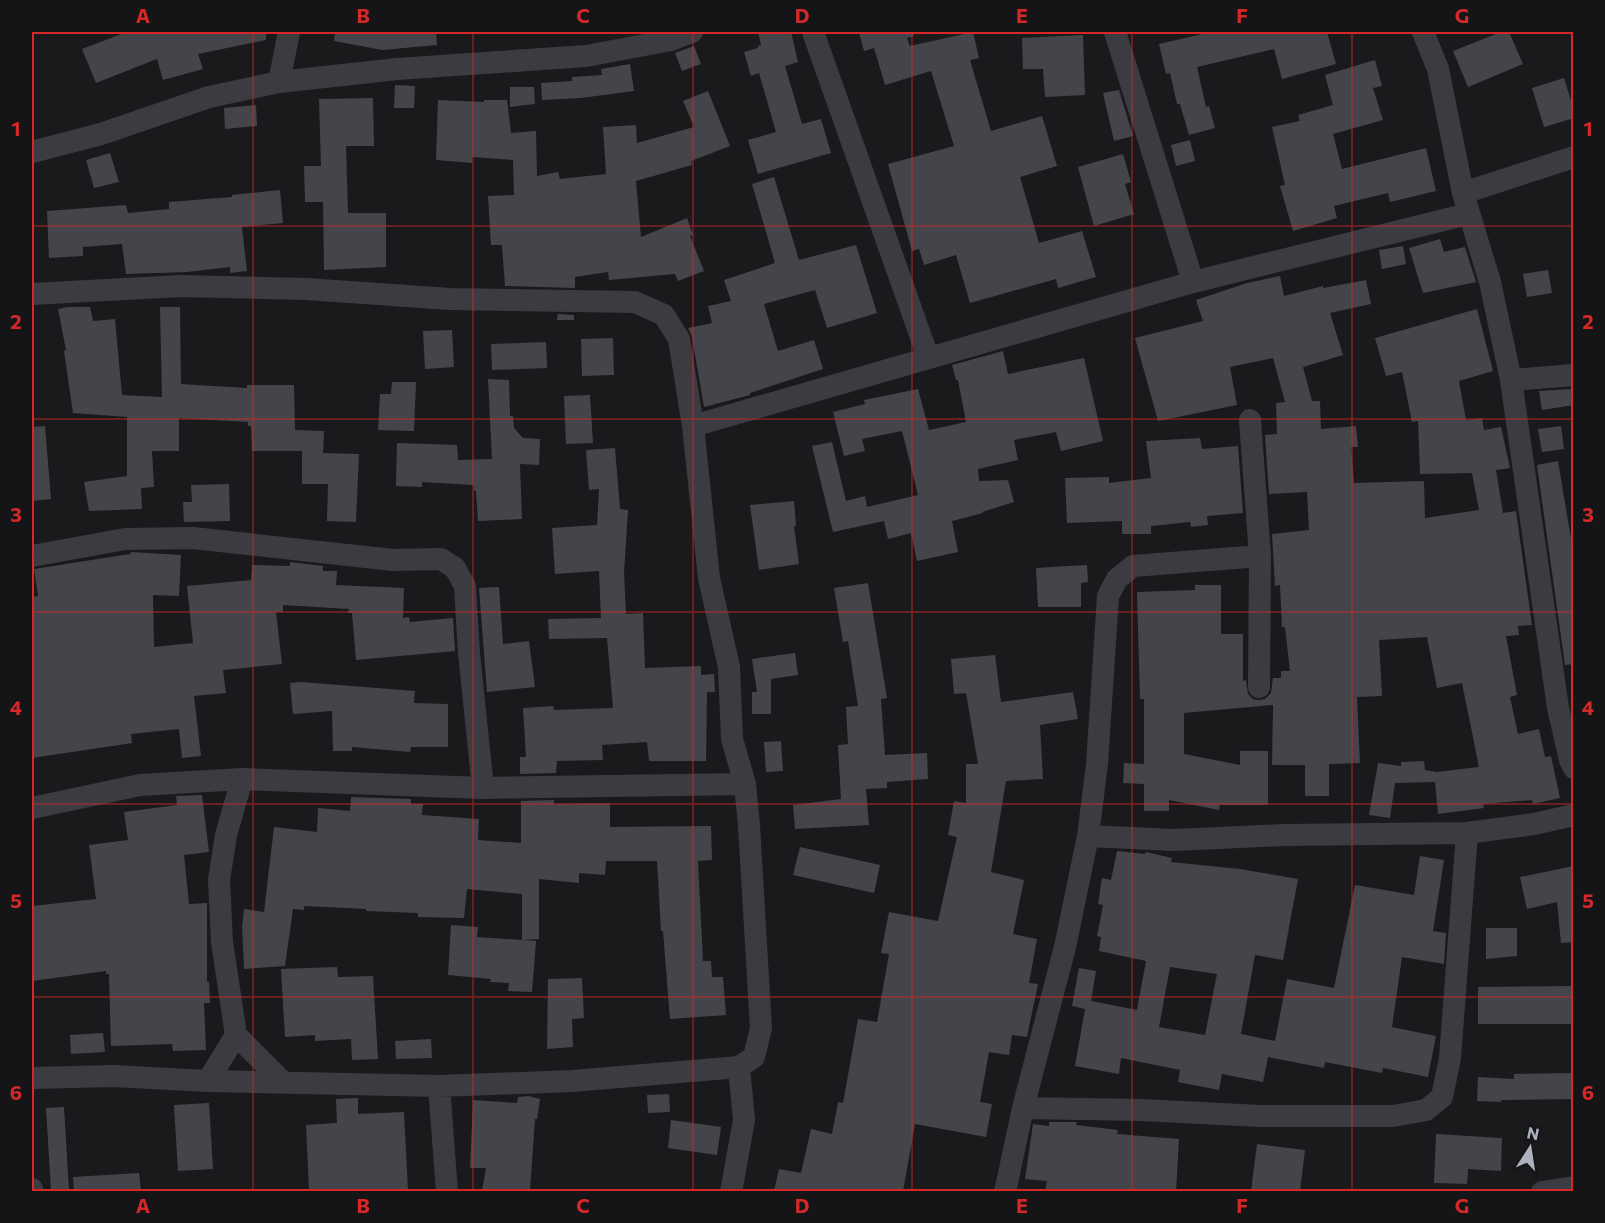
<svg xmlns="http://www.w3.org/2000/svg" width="1605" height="1223" font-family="Commissioner,sans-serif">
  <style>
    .building { fill: #44454a; fill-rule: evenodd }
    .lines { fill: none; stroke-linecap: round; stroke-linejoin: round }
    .minor { stroke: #3b3c42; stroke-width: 22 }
    .grid { fill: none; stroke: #d62828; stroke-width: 1.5; stroke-opacity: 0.55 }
    .neatline { fill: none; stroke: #d62828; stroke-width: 2 }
    .grid-label { font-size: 20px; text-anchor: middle; font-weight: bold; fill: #d62828 }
  </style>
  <rect width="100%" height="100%" fill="#1a1a1d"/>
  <path class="building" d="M127,32H266V40L198,54L203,69L163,80L157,59L96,83L82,49Z
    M335,32H436L437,45L382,50L334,41Z
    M758,32H791L798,62L785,66L802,124L821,119L831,153L758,174L748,140L776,132L759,73L751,76L744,52L758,48V46L761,45Z
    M859,32H913L914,36L907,38L910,46L973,32L979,58L970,60L991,131L1042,116L1057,166L1020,177L1039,243L1082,231L1096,277L1058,288L1056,279L970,303L956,255L924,265L919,249L912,251L888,164L954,146L931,71L885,85L874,48L864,51Z
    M1211,32H1327L1336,64L1282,79L1274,49L1197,67L1206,107L1209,106L1215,128L1189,135L1180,104H1177L1170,73L1166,74L1159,44Z
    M1501,32H1509L1523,64L1468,87L1453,51Z
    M1083,35L1085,95L1045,97L1043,69H1023L1022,38Z
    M694,46L701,64L682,71L675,53Z
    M1375,60L1382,86L1373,88L1383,120L1333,134L1342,169L1426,148L1436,191L1390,202L1388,193L1334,206L1337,218L1293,231L1280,186L1285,185L1272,127L1300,121L1298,115L1333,105L1325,75Z
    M630,64L634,91L581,98L542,100L541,83L572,81V77L602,75L601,69Z
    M1564,78L1574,110V118L1544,127L1532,88Z
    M395,85L415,86L414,108H394Z
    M510,87H534L535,104L510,107Z
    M1119,90L1133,136L1114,141L1103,93Z
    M708,91L730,146L691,161L692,165L636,181L641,237L687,218L693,235L690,236L704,271L678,281L675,274L609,280L608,272L575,277V288L505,286L502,245H491L488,196L514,195L513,160L472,157V163L436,160L438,100L484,102V100H507L511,133L536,131L537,176L558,172L560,179L606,174L603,127L636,125L637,143L694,127L683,101Z
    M373,98L374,146H346L348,213H386V267L324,270L323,202H305L304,166H321L319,99Z
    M256,105L257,126L225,129L224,108Z
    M1190,140L1195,161L1176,166L1171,145Z
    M110,153L119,182L94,188L86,160Z
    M1123,154L1131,182L1125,184L1134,214L1094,226L1078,167Z
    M774,177L799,260L856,245L877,313L827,328L815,290L764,304L778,351L814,340L823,369L750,393V395L704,407L692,337L688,328L712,323L708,306L731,301L724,280L775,263L752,184Z
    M280,190L283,223L242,227L247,271L230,273V267L187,272L126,274L122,244L83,247V256L49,258L47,211L126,205L128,213L169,209V202L232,197V195Z
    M1440,239L1444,252L1465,247L1476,282L1423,293L1409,248Z
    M1403,246L1406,264L1382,269L1379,250Z
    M1548,270L1552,293L1527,297L1523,274Z
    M1280,276L1284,296L1323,286V288L1366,280L1371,304L1330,313L1343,355L1303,367L1312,401H1320L1321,429L1356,426L1358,447H1351L1354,483L1424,481L1425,518L1479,510L1472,473L1420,474L1418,421L1412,422L1402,372L1386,376L1375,338L1477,309L1493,371L1459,381L1466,420L1482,418L1484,430L1501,427L1510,468L1496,470L1503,513L1516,511L1532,625L1518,626L1519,635L1506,636L1517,695L1510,697L1518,734L1539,729L1545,757L1551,756L1560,798L1533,804L1532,800L1483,804L1484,808L1438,814L1435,782L1395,783L1390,818L1369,815L1378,763L1401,766V762L1424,761L1425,770L1437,772L1479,767L1462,683L1437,688L1427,637L1379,640L1382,696L1357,697L1360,763L1329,764V796H1305V765H1272L1273,705L1184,713V754L1240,765V751H1268V805H1220L1219,810L1169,800V811H1144V784L1123,783L1124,763L1144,764V699H1140L1137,592L1195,590V585H1221V634H1243V681L1246,680L1248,694L1253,699L1258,700L1265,699L1271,693L1273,678H1281V671H1290L1285,627H1282L1280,585L1275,586L1272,534L1309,530L1307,492L1269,494L1265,435L1277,434L1276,403L1285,402L1273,358L1230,367L1237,405L1158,421L1135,338L1203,321L1196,300L1247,283Z
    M67,307H90L93,321L115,319L122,395L162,397L160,307H180L181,384L247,388V385H294L295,430L324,431L323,453L359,454L356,522L327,521L328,484H302V451H252L251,426H248V422L179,418V451H152L154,487L141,488L142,509L89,511L84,482L127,476V417L73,413L64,351L66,350L58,309Z
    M558,314L574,315V320H557Z
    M452,330L454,367L425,369L423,331Z
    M613,338L614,375L582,376L581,339Z
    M546,342L547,368L492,370L491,344Z
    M1003,351L1008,374L1084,358L1103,441L1061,451L1056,432L1014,440L1018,460L978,469L979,481L1008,480L1014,502L982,512L983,513L952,521L958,552L917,561L911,533L888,539L884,521L833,532L812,446L832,442L846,501L865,496L867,507L918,495L902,431L862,439L865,451L844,456L833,412L865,404L864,400L918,389L929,430L966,422L958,380H956L952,365Z
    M488,379L509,380L510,416H513L514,428L523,438L540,439L539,465L520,464L522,519L478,521L476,491H474V485L422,482V487L396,486L397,443L457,445L458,460L492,459Z
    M392,382H416L414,431L378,430L380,394H391Z
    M1573,389L1574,405L1542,410L1539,391Z
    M590,395L593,443L566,444L564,396Z
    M45,426L51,499L32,501V427Z
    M1561,426L1564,449L1542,452L1538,429Z
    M1200,438L1202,449L1238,446L1243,513L1207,516L1208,525L1191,527L1190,522L1151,526V534H1122V521L1067,523L1065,478L1109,477V483L1151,478L1146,441Z
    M615,448L620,509L628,510L624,573L626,614L643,613L645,668L701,666V675L714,674L715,692H707L706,761H649L647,742L602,745L603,760L557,761L556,773L520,774V757H526L523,708L553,706L554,710L613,708L607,638L549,639L548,619L601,618L599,571L555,574L552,528L597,525L599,489L589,490L586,450Z
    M1558,461L1574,557V566H1571L1574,584V664L1565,665L1537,465Z
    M229,484L230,521L184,522L183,502H192L191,485Z
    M794,501L796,526H794L799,564L759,570L750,505Z
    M131,552L181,555L179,596L153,595L154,647L193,643L187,586L251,580L252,565L290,566V562L323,566V571H337L336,585L404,588L403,618L409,617L410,622L453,618L455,651L356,660L352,613H348L349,609L283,605V612H276L282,664L223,670L226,693L194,696L201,756L182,758L179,729L131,734L132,743L32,758V597L38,596L34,569L130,554Z
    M1087,565L1088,582L1081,583V607H1038L1036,568Z
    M868,583L887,698L881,699L885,755L927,753L928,779L887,782V788L866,789L869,825L795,829L793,805L841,799L838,745L848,744L846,707L858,706L848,641L843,642L834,588Z
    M499,587L503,644L529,641L535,687L487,692L479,588Z
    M795,653L798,675L771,679V714H752V692H757L752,659Z
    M995,655L1001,702L1073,692L1078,719L1040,725L1043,779L1006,781L991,872L1024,880L1013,934L1037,939L1029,983L1038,984L1027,1037L1012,1035L1009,1055L989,1052L980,1102L992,1104L986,1137L915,1124L903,1191H774L779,1169L801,1173L811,1129L832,1134L838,1102L843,1103L858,1019L877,1022L889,954L881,953L889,912L938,921L957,837L948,835L954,801L966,803V764H978L966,693L954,694L951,659Z
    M301,682L415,691L414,703L448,704V747H411L410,752L352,747V751H333L332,711L293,714L290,683Z
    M781,741L783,771L766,772L764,742Z
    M202,795L209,852L184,855L189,904L207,903V982H209L210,1003H204L206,1050L173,1051L172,1044L111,1046L109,974H106V971L32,981V906L96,899L89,845L128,840L124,812L177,805L176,796Z
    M351,797L411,799V804H423L422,815L479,819L478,840L521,843V801L554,800V804L610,803V827L711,826L712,860L698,861L703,961H711L712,977H723L726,1015L670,1019L663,931H661L657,861H606L605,875L579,873V883L539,879V939L522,940V894L467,889L464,918L418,917V913L366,911V909L304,906V910L293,909L285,966L244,969L242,927L244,909L264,912L274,827L317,832L318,808L350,811Z
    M800,847L880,865L874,893L793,875Z
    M1117,851L1145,854L1146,852L1172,858L1171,862L1240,869L1298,879L1283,960L1255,955L1241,1034L1275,1041L1287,979L1334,988L1355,885L1414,895L1420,856L1444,860L1433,931L1446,933L1444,964L1402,957L1392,1027L1436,1036L1428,1077L1383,1068L1382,1073L1325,1062L1324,1068L1268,1057L1263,1082L1222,1074L1219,1090L1178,1082L1180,1070L1121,1058L1119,1074L1075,1066L1085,1009L1072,1006L1079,968L1096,971L1091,1001L1137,1010L1146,961L1099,951L1101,937L1097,936L1103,905L1098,904L1102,878L1111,880ZM1170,967L1217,974L1205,1035L1159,1027Z
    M1574,866V942L1561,943L1557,902L1527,909L1520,877Z
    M451,925L478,927L477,937L536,941L532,992L508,991L509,983L490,982L491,979L448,975Z
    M1486,928H1517V956L1486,959Z
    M337,967L338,977L373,976L378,1059L352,1060L351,1039L315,1041V1035L285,1037L281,969Z
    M582,978L584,1018L572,1019L573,1047L547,1049L548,979Z
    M1574,986V1024H1478V987Z
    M103,1033L105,1052L71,1054L70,1035Z
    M431,1039L432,1058L396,1059L395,1041Z
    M1574,1073V1099L1501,1100V1102L1477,1101L1478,1077L1514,1079V1074Z
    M669,1094L670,1112L648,1113L647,1095Z
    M528,1096L540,1099L537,1119H535L530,1191H482L486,1168H470L473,1100L517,1103L518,1097Z
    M358,1098V1114L404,1112L408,1191H309L306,1125L337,1123L336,1099Z
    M209,1103L213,1169L178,1171L174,1105Z
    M64,1107L69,1191H51L46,1108Z
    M671,1120L721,1127L717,1155L668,1148Z
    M1049,1122H1077L1076,1125L1118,1130L1117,1134L1179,1139L1176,1191H1045L1047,1181L1025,1179L1033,1124L1049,1126Z
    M1436,1134L1502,1138L1501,1171L1468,1169L1467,1184L1434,1183Z
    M1257,1144L1305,1150L1300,1191H1251Z
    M139,1173L141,1191H74L73,1177Z"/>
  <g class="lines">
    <path class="minor" d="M813,32L928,357
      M1115,32L1193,282
      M1423,32L1438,69L1463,193L1490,282L1511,380L1558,708L1570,760L1574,768
      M279,82L289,32
      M32,152L101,134L209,97L279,82L397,69L586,56L671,40L692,32
      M1463,193L1574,157
      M32,294L181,286L306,289L450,299L635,302L664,315L679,339L693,426L709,578L729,667L732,739L745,784L749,826L761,1028L754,1057L739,1067L572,1081L439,1086L208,1081L113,1076L32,1078
      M1511,380L1574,375
      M1250,420L1260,556
      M693,426L1193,282L1468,214
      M32,556L125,539L193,538L393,560L441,559L455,568L465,586L469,653L483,788
      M242,779L226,835L219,880L222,942L236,1035L283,1082
      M32,808L140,785L242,779L483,788L745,784
      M1088,836L1175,840L1284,835L1467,833L1534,824L1574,815
      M208,1081L236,1035
      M439,1086L447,1192
      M1023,1108L1142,1110L1260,1116H1393L1426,1110L1442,1097L1450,1058L1467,833
      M32,1189V1192
      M731,1192L744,1120L739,1067
      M1005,1192L1023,1108L1065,947L1088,836L1097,764L1108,596L1117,579L1133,566L1260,556L1259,687
      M1542,1192L1574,1187"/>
  </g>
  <path class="grid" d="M253,32V1192M473,32V1192M693,32V1192M912,32V1192M1132,32V1192M1352,32V1192M32,226H1574M32,419H1574M32,612H1574M32,804H1574M32,997H1574"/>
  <rect width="1605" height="1223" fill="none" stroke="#151518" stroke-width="66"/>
  <g transform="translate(1530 1148) rotate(12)" stroke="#151518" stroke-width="4.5" paint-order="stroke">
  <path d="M0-4.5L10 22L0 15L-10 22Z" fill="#acb2bd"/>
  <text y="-9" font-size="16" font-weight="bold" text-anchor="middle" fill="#acb2bd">N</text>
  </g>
  <rect x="33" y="33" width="1539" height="1157" class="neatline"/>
  <g class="grid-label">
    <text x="143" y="23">A</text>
    <text x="363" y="23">B</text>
    <text x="583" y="23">C</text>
    <text x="802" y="23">D</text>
    <text x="1022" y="23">E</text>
    <text x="1242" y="23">F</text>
    <text x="1462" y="23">G</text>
    <text x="16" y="136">1</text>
    <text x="1588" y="136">1</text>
    <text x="16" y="329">2</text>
    <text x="1588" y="329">2</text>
    <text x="16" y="522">3</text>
    <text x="1588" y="522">3</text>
    <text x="16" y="715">4</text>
    <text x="1588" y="715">4</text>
    <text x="16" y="908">5</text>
    <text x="1588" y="908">5</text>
    <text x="16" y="1100">6</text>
    <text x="1588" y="1100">6</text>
    <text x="143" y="1213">A</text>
    <text x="363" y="1213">B</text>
    <text x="583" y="1213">C</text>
    <text x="802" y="1213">D</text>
    <text x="1022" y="1213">E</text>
    <text x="1242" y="1213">F</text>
    <text x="1462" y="1213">G</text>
  </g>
</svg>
